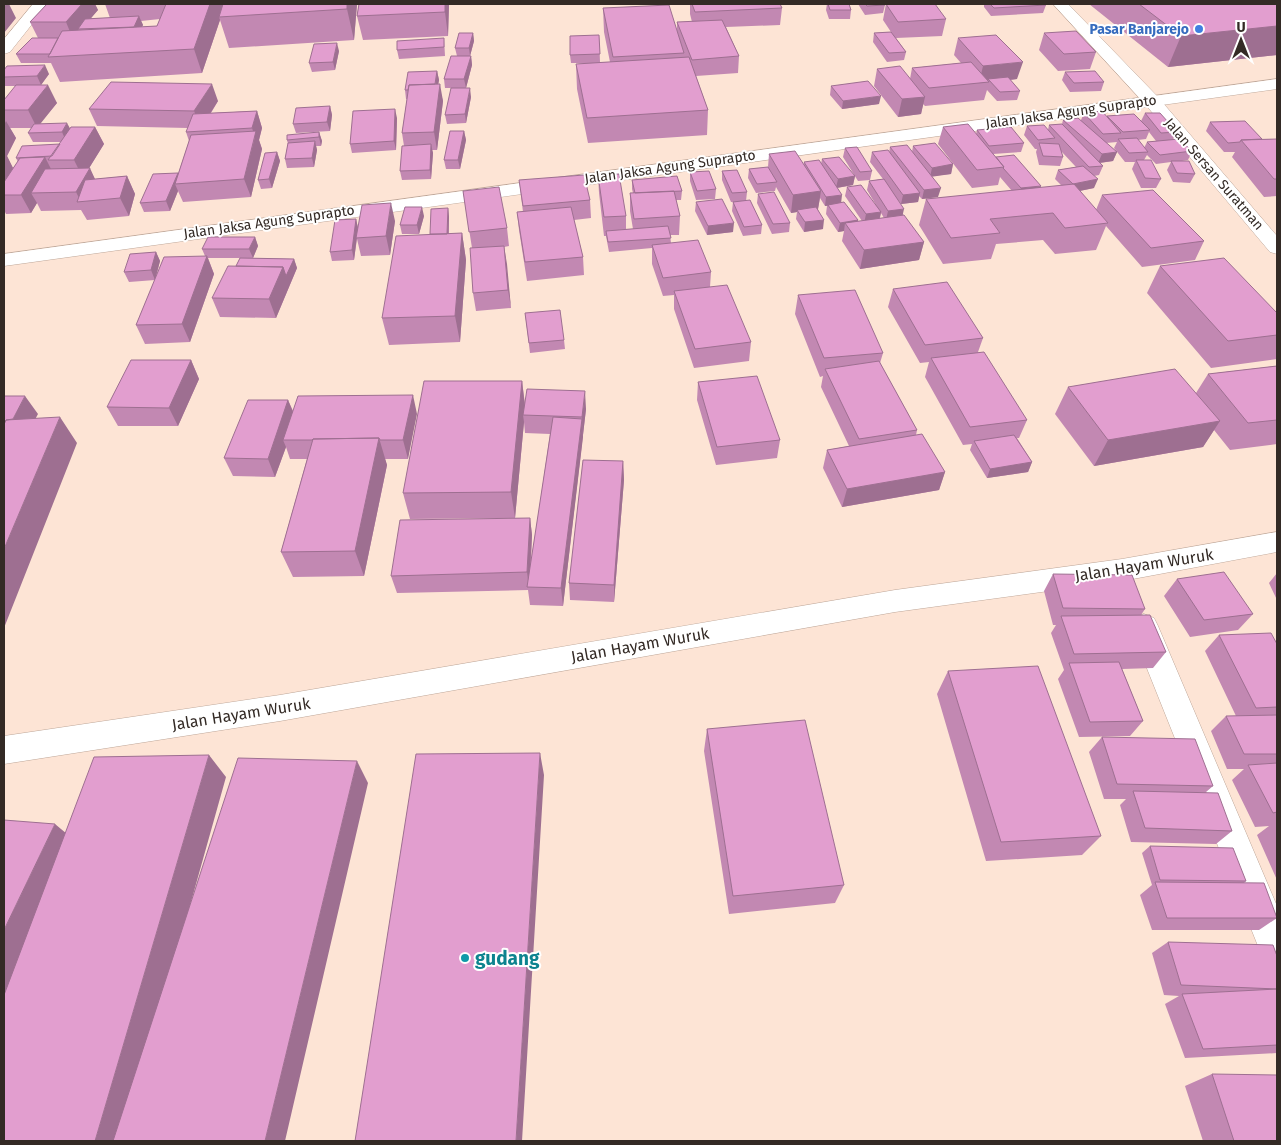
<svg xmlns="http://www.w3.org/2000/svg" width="1281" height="1145" font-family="'Fira Sans',sans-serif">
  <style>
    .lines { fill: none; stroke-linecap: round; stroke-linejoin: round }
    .minor-casing { stroke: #bda698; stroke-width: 1 }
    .tertiary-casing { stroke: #bda698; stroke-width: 1 }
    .secondary-casing { stroke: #bda698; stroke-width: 1 }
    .primary-casing { stroke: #bda698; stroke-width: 1 }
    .minor { fill: #fff; fill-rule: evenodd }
    .tertiary { fill: #fff; fill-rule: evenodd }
    .secondary { fill: #fff; fill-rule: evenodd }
    .primary { fill: #fff; fill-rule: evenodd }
    .wall { fill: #c288b2; fill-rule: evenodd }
    .shaded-wall { fill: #9e6f91 }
    .building { fill: #e29ecf; stroke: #9e6f91 }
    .shop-dot { fill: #3f7fe0; stroke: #fff; stroke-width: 2 }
    .culture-dot { fill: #0f9aa8; stroke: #fff; stroke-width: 2 }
    .labels { text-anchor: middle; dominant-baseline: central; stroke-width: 4; stroke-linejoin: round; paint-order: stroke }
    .far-shop-label { font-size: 14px; font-weight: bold; fill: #366cbe; stroke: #fff; text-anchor: end }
    .far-street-label { font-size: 14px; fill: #332a25; stroke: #fff }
    .street-label { font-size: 16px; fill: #332a25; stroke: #fff }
    .near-culture-label { font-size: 19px; font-weight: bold; fill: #0d838f; stroke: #fff; text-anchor: start }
  </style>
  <rect width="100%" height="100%" fill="#fde4d5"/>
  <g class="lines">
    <defs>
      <path id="minor" d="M33,4H48L10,52L4,54V39Z
        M1053,4H1068L1157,96L1159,100L1157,104H1145Z
        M1144,614L1154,618L1158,626L1277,906V966L1264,961L1130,626L1134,618Z"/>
      <path id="tertiary" d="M1277,532V552L1122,581L895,612L280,721L4,764V736L280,695L895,590L1122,559Z"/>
      <path id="secondary" d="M1151,95L1157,96L1277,236V254L1270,252L1145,104L1143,100L1145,96Z"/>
      <path id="primary" d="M1277,79V89L4,266V254Z"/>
    </defs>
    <use href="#minor" class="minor-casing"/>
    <use href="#tertiary" class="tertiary-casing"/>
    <use href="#secondary" class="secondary-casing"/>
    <use href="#primary" class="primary-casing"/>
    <use href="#minor" class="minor"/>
    <use href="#tertiary" class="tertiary"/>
    <use href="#secondary" class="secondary"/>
    <use href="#primary" class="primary"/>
  </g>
  <path class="wall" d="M47,4H95L98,10L90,18H110L105,4H357L354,40L229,48L220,20L202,73L60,82L51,63H21L16,54L38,38L30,22ZM160,19L157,26L142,27L143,25L141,21Z
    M359,4H449L448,36L363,40L357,16Z
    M685,4H780L782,8L780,25L726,27L739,56L738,73L696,76L708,110L707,135L588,143L577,89L576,64L588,63H571L570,55L599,35L600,62H610L604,32L603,8L677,31V22H692L690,14V5H686Z
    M827,4H849L851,10L850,19H829L826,10Z
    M858,4H884L885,5L883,13L865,15Z
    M886,4L946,19L942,36L896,38L906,52L904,60L887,62L873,42L874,33L891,32L883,20Z
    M982,4H1045L1046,5L1043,13L991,16L984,7V4Z
    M1089,4H1277V55L1168,67Z
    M473,33L474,41L470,56H471L472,65L466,88H445L444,79L457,56L455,48Z
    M1044,33L1096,52L1090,69L1058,71L1039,50Z
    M444,38L445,56L399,59L397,50Z
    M958,38L1017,79L1010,80L1020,91L1017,100L997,101L987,90L984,100L925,106L923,104L921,114L898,117L874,86L877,69L910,79L912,68L961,63L954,55Z
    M339,51L335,70L312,72L309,63Z
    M4,70L49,74L41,85L57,103L39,124L70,129L95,127L104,144L89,168L95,179L127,176L135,194L129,216L87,220L81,210L41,211L37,203L31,213L6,214L4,210V100L16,86H4ZM10,128H32L28,133L33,142H61L60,144L16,158L18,162L13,168L7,156L16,138Z
    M437,71L439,80L438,84L443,101L437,150H432L433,153L431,179L402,180L400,171L404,146L402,133L407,99H406L405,90Z
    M1065,72L1104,82L1101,91L1070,92L1062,80Z
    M831,86L879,104L842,109L830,95Z
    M471,97L466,123L447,124L445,115Z
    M218,101L211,113L257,111L262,128L259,140L262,149L251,197L183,202L178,191L170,211L144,212L140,203L178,174L189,141L186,132L188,128L97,126L89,109Z
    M330,106L332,115L330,131L296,133L293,124Z
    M1084,113L1107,117V116L1141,121L1145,113L1177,132L1173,139L1192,151L1188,160L1182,161L1195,174L1190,183L1173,182L1167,170L1171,162L1156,164L1147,155L1144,160L1161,179L1156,188H1141L1132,169L1135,162H1125L1114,148L1117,142L1106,143L1117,152L1113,161L1100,163L1103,166L1099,175L1094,176V188L1079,191L1096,210L1102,195L1204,241L1195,260L1142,267L1106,226L1096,250L1055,254L1043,240L996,244L991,259L943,264L919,225L926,199L1012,191L1000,177L998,185L972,188L938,144L943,127L976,134L977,130L1024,143L1021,152L993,154L996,157L1041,188L1062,186L1055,179L1058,170L1076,167L1061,151L1063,157L1060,166L1039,165L1036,152L1037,149H1035L1024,135L1027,126L1048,130L1049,125L1062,124L1063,120H1081ZM1149,132L1156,141L1147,142L1144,148L1138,140L1146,139Z
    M397,118L396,150L352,153L350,144Z
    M1210,122L1262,139H1277V196L1264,197L1232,157L1235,152H1224L1206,131Z
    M464,131L466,140L460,169H446L444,160Z
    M319,132L322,141L321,146H316L317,150L314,167L287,168L285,159L288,144L287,140Z
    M913,146L953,164L951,174L932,176L938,197L922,199L919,196L918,202L901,204L894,195L903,215L924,242L919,260L860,269L842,241L844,231L838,232L826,214L827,206H825L820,198L818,209L823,229L804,232L796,219L797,212L791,213L776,187L775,191L756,193L748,178L749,169L768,167L769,154L804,164V162L821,164L822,159L855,176L853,185L837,188L841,203L858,220V221H862L845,196L847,187L876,205L867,190L869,181L883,179L870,162L872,152L889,153L890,147L912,152ZM881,213L884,218H880Z
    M845,148L872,171L870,180L858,181L843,157Z
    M277,152L280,161L272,188L261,189L258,180Z
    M722,171L747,192L746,201L762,225L761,234L743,236L732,211L733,202H731L722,180Z
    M690,172L716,189L715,199L696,200L690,181Z
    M598,175L626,216V229H633L630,211V193H633L632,189V180L682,191L681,200H676L680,216L679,235H670L671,243L711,272L710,287L751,342L749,361L694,368L674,309V295L663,296L652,264V248L609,252L606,236H604L599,193Z
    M519,180L590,200L591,218L574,220L583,257L584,275L527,281L519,230L517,212H523Z
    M463,191L507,228L509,246L504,247L511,308L476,311L473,293L472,248Z
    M758,194L790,223L789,232L772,234L757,203Z
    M696,202L733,232L707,235L695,211Z
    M448,208L449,217V234L462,233L466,260L460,342L389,345L382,318L430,234Z
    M424,216L419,234H402L400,225Z
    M356,219L358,228L395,221L390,255L361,256L357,239L354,260L332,261L330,252Z
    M255,237L258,246L253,258L294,259L297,268L276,318L220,317L212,298L236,266L240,258H208L214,274L190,342L145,344L136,325L155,280L129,282L124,272L156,252L160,261L156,277L205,256L202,249Z
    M1160,266L1277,313V359L1211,368L1147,293Z
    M893,289L983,338L978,352L1027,420L1019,438H1017L1032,462L1028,472L987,478L970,450L972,444L963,445L925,377L929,362L920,363L888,307Z
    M798,295L883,353L880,363L917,430L916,435L945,472L939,490L842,507L823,468L827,450L849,446L821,387L823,376L820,377L795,314Z
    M525,313L564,340L565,349L530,353Z
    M191,360L199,379L178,426H118L107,407Z
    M1277,366V444L1230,450L1214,430L1203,447L1094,466L1055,414L1068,387L1196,393L1208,374Z
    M522,381L525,404L586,409L563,606L530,605L528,590L397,593L391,576L515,518L410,519L403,493ZM524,422L525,433L550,434L531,565L532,535L530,518H515Z
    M698,382L780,440L777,458L716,465L697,400Z
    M413,395L408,459H385L387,465L364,576L293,577L281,552L307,459H290L286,447L275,477L233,476L224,458L288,400L293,411Z
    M623,461L624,480L614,602L570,600L569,583Z
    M1277,573V600L1269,583Z
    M1053,574L1145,609L1141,615L1166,652L1153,668L1122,669L1143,721L1130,736L1079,737L1058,679L1064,670L1051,633L1056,625H1053L1044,591Z
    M1177,579L1253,614L1238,630L1190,637L1164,596Z
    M1219,635L1277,644V880L1257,835L1269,826L1255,827L1232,780L1244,769H1227L1211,731L1226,716H1236L1205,651Z
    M948,671L1101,836L1082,855L986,861L937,694Z
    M707,729L844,885L835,903L729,914L704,751Z
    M1102,737L1213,786L1206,792L1232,831L1216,844L1131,842L1120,805L1126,799H1104L1089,752Z
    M1150,846L1246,881L1244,883L1277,918L1259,930H1152L1140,895L1152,885L1142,853Z
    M1168,942L1277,956V1053L1185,1058L1165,1004L1179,996L1164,995L1152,953Z
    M1212,1074L1277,1141H1203L1185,1086Z"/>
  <path class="shaded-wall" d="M6,4H9L16,18L4,33V7Z
    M66,4H95L98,10L82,29H78L79,31L73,39L66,22Z
    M210,4H225L219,17L220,20L202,73L194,49Z
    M347,4H357L354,40L347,9Z
    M445,4H449L448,36L445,12Z
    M139,16L143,25L137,35L134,27Z
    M1277,26V55L1168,67L1181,36Z
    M473,33L474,41L470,56L469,48Z
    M337,43L339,51L335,70L333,62Z
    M471,56L472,65L466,88L464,79Z
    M1023,62L1017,79L990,82L988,79L987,82L979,83L983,66Z
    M45,65L49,74L41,85L37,76Z
    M437,71L439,80L436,98L435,89Z
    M212,84L218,101L201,128L194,111Z
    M440,84L443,101L437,150L434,132Z
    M48,85L57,103L37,128L28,110Z
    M470,88L471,97L466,123L465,114Z
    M881,96L879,104L842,109L843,101Z
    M925,97L921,114L898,117L902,99Z
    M330,106L332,115L330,131L327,122Z
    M395,109L397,118L396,150L394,141Z
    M257,111L262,128L259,140L262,149L251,197L244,179L255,137L252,128Z
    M6,121L16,138L7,156L13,168L4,184V125Z
    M67,123L72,132L66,141L62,132Z
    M95,127L104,144L83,178L74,160Z
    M464,131L466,140L460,169L458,160Z
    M319,132L322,141L321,146L319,137Z
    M315,141L317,150L314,167L312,158Z
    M431,144L433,153L431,179L430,170Z
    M277,152L280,161L272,188L269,179Z
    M1117,152L1113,161L1098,163L1102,154Z
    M45,157L54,175L31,193L37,203L31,213L21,195Z
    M953,164L951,174L930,177L932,168Z
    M90,168L98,186L81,202L76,192Z
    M178,173L181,182L175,184L178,191L170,211L166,201Z
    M127,176L135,194L129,216L120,198Z
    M855,176L853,185L836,188L838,179Z
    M1098,179L1094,188L1070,193L1073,184Z
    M1041,186L1038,195L1018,197L1021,188Z
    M941,188L938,197L922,199L924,190Z
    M821,191L818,209L799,212L797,210V212L791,213L793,195Z
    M920,193L918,202L901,204L903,195Z
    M842,195L841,204L825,206L826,197Z
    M391,203L395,221L390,255L386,236Z
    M422,207L424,216L419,234L417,225Z
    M448,208L449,217L448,246L447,237Z
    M904,209L902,218L886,220L888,211Z
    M881,212L879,221L864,224L866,214Z
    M356,219L358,228L354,260L352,250Z
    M824,220L823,229L804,232L805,222Z
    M858,220L856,229L845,223L844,231L838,232L840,223Z
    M734,223L733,232L707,235L708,226Z
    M462,233L466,260L460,342L455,316Z
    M255,237L258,246L253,258L249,249Z
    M924,242L919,260L860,269L864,250Z
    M504,246L507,264L511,308L508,290Z
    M156,252L160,261L155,280L151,270Z
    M207,256L214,274L190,342L182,324Z
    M294,259L297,268L276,318L269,299L283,267Z
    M191,360L199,379L178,426L169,408Z
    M522,381L525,407L523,415L524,422L515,518L511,492Z
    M585,391L586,409L583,435L582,417Z
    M413,395L417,414L408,459L403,440Z
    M25,396L38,414L15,457L4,436Z
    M288,400L296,419L283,440L286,447L275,477L268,459Z
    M60,417L77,443L4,628V549Z
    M582,419L583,437L563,606L561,588Z
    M1220,421L1203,447L1094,466L1108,440Z
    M379,438L387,465L364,576L355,551Z
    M623,461L624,480L614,602V585Z
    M1032,462L1028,472L987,478L990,469Z
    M945,472L939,490L842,507L847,489Z
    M530,518L532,535L529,587L527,572Z
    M540,753L544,775L522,1141H516Z
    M209,755L226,777L124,1141H95Z
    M357,761L368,783L285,1141H265Z
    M55,824L79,844L4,1006V930Z"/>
  <path class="building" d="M47,4H82L66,22H30Z
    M166,4H210L194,49L48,57L62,31L157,26Z
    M223,4H347V9L219,17Z
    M359,4H445V12L357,16Z
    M692,4H780L782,8L695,12Z
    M828,4H849L851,10H830Z
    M865,4H884L885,5L867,6Z
    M886,4H935L946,19L898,22Z
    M990,4H1045L1046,5L994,8Z
    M1139,4H1277V26L1181,36Z
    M669,5L684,53L613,57L603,8Z
    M139,16L134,27L78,29L85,19Z
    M722,20L739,56L692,60L677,22Z
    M1076,31L1096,52L1064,54L1044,33Z
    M891,32L906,52L889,53L874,33Z
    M459,33H473L469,48H455Z
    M599,35L600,54L570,55V36Z
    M996,35L1023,62L983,66L958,38Z
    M32,38H58L50,54H16Z
    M444,38V47L397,50V41Z
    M337,43L333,62L309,63L314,44Z
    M451,56H471L464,79H444Z
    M689,57L708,110L587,118L576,64Z
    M971,62L989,82L929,88L912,68Z
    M45,65L37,76L4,77V70L7,66Z
    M900,66L925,97L902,99L877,69Z
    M437,71L435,84L409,85L408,90H405L408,72Z
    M1095,71L1104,82L1074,83L1065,72Z
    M1008,77L1020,91L1000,92L988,79Z
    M868,81L881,96L843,101L831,86Z
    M111,82L212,84L194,111L89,109Z
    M440,84L434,132L402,133L409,85Z
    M16,85H48L28,110H4V100Z
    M451,88H470L465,114L445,115Z
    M330,106L327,122L293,124L296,108Z
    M395,109L394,141L350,144L353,111Z
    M257,111L252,128L186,132L193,114Z
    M1102,111L1121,133L1103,134L1084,113Z
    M1145,113H1160L1177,132L1161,133Z
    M1134,114L1150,130L1123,132L1107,116Z
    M1078,118L1117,152L1102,154L1063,120Z
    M1245,121L1262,139L1241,140L1240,142L1228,143L1210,122Z
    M67,123L62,132L28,133L34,124Z
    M968,124L1004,167L977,170L943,127Z
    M1062,124L1103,166L1089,167L1049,125Z
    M1044,125L1055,138L1038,140L1027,126Z
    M71,127H95L74,160H48Z
    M1011,127L1024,143L989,146L977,130Z
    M256,131L244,179L175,184L191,135Z
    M450,131H464L458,160H444Z
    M319,132V137L287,140V135Z
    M1137,138L1148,152L1129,153L1118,139Z
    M1179,139L1192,151L1160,155L1147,142Z
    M1277,139V179H1274L1241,140Z
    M315,141L312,158L285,159L288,143Z
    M935,143L953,164L932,168L913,146Z
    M1039,143L1059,144L1063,157L1043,156Z
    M60,144L52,156L16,158L22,146Z
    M431,144L430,170L400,171L402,146Z
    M907,145L941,188L924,190L890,147Z
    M857,147L872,171L860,172L845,148Z
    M888,150L920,193L903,195L872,152Z
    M795,151L821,191L793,195L769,154Z
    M277,152L269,179L258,180L265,153Z
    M1014,155L1041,186L1021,188L1003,168L1004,167L996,157Z
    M45,157L21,195H4V182L20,158Z
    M839,157L855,176L838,179L822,159Z
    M819,160L842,195L826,197L804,162Z
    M1136,160H1151L1161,179L1145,178Z
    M1171,161H1189L1195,174L1177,173Z
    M1083,166L1098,179L1073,184L1058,170Z
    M768,167L777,182L757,184L749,169Z
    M90,168L76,192L31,193L45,169Z
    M737,170L747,192L732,193L722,171Z
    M709,171L716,189L697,191L690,172Z
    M178,173L166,201L140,203L153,174Z
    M619,174L626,216L604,217L598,175Z
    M584,175L590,200L523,206L519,180Z
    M127,176L120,198L77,202L85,180Z
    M677,176L682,191L635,193L632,180Z
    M884,179L904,209L888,211L869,181Z
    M1074,184L1108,223L1065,228L1053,213L990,219L1000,233L951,238L926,199Z
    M861,185L881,212L866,214L847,187Z
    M499,187L507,228L469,232L463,191Z
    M1153,190L1204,241L1151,248L1102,195Z
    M674,191L680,216L634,219L630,193Z
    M774,192L790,223L773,224L758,194Z
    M722,199L734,223L708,226L696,202Z
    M750,200L762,225L744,227L733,202Z
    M844,202L858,220L840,223L828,205Z
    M391,203L386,236L356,238L362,205Z
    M405,207H422L417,225H400Z
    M571,207L583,257L525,262L517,212Z
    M816,207L824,220L805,222L797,210Z
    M448,208L447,234H430L431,209Z
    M904,215L924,242L864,250L845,223Z
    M356,219L352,250L330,252L335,220Z
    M668,226L671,238L608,242L606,231Z
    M462,233L455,316L382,318L396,236Z
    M208,237H255L249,249H202Z
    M698,240L711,272L663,278L652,245Z
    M504,246L508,290L473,293L470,248Z
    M156,252L151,270L124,272L130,254Z
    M207,256L182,324L136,325L164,257Z
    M240,258L294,259L286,276L283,267L236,266Z
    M1224,258L1277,313V335L1228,341L1160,266Z
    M228,266L283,267L269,299L212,298Z
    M947,282L983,338L925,345L893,289Z
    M727,285L751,342L695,349L674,291Z
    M855,290L883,353L824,358L798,295Z
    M560,310L564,340L529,343L525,313Z
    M984,352L1027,420L970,427L931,358Z
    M131,360H191L169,408L107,407Z
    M879,361L917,430L859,439L825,369Z
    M1277,366V420L1248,423L1208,374Z
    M1175,369L1220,421L1108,440L1068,387Z
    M757,376L780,440L717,447L698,382Z
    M424,381H522L511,492L403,493Z
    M527,389L585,391L582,417L523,415Z
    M413,395L403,440H380L379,438L313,439L312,440H283L298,396Z
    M4,396H25L13,419L6,420L4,424Z
    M248,400H288L268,459L224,458Z
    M60,417L4,549V424L6,420Z
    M553,417L582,419L561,588L527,587Z
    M922,434L945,472L847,489L827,450Z
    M1014,435L1032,462L990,469L974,441Z
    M379,438L355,551L281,552L313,439Z
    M583,460L623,461L614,585L569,583Z
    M530,518L527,572L391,576L400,520Z
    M1224,572L1253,614L1204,620L1177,579Z
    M1053,574L1132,575L1145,609L1063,608Z
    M1150,615L1166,652L1074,654L1061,616Z
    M1271,633L1277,644V707L1256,708L1219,635Z
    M1119,662L1143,721L1090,722L1069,663Z
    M1038,666L1101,836L1001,842L948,671Z
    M1277,715V754H1244L1226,716Z
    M805,720L844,885L733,896L707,729Z
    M1102,737L1195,739L1213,786L1117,784Z
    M540,753L516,1141H355L416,754Z
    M209,755L95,1141H4V995L94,757Z
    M238,758L357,761L265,1141H113Z
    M1277,763V812L1273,813L1248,765Z
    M1133,791L1218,793L1232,831L1145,828Z
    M4,820L55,824L4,930Z
    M1150,846L1233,848L1246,881L1160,880Z
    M1155,882L1264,883L1277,918H1167Z
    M1168,942L1273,945L1277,956V989L1181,985Z
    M1277,989V1045L1203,1049L1182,994Z
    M1212,1074L1277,1075V1141H1234Z"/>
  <circle class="shop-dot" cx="1199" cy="29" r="5"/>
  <circle class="culture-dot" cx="465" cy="958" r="5"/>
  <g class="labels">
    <g class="far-shop-label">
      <text x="1189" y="29">Pasar Banjarejo</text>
    </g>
    <g class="far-street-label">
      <text transform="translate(1071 112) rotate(-8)">Jalan Jaksa Agung Suprapto</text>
      <text transform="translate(670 167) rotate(-8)">Jalan Jaksa Agung Suprapto</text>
      <text transform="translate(1214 174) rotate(49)">Jalan Sersan Suratman</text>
      <text transform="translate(269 222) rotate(-8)">Jalan Jaksa Agung Suprapto</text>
    </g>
    <g class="street-label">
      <text transform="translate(1144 565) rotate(-9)">Jalan Hayam Wuruk</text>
      <text transform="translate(640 645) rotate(-10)">Jalan Hayam Wuruk</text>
      <text transform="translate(241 714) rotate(-9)">Jalan Hayam Wuruk</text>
    </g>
    <g class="near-culture-label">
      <text x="475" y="958">gudang</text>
    </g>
  </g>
  <rect width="1281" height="1145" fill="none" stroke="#332a25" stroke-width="10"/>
  <g transform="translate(1241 40)" stroke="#ffffff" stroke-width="4" paint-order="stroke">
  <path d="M0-4L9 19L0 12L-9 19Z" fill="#332a25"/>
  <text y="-8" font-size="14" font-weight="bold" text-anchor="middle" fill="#332a25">U</text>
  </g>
</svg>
